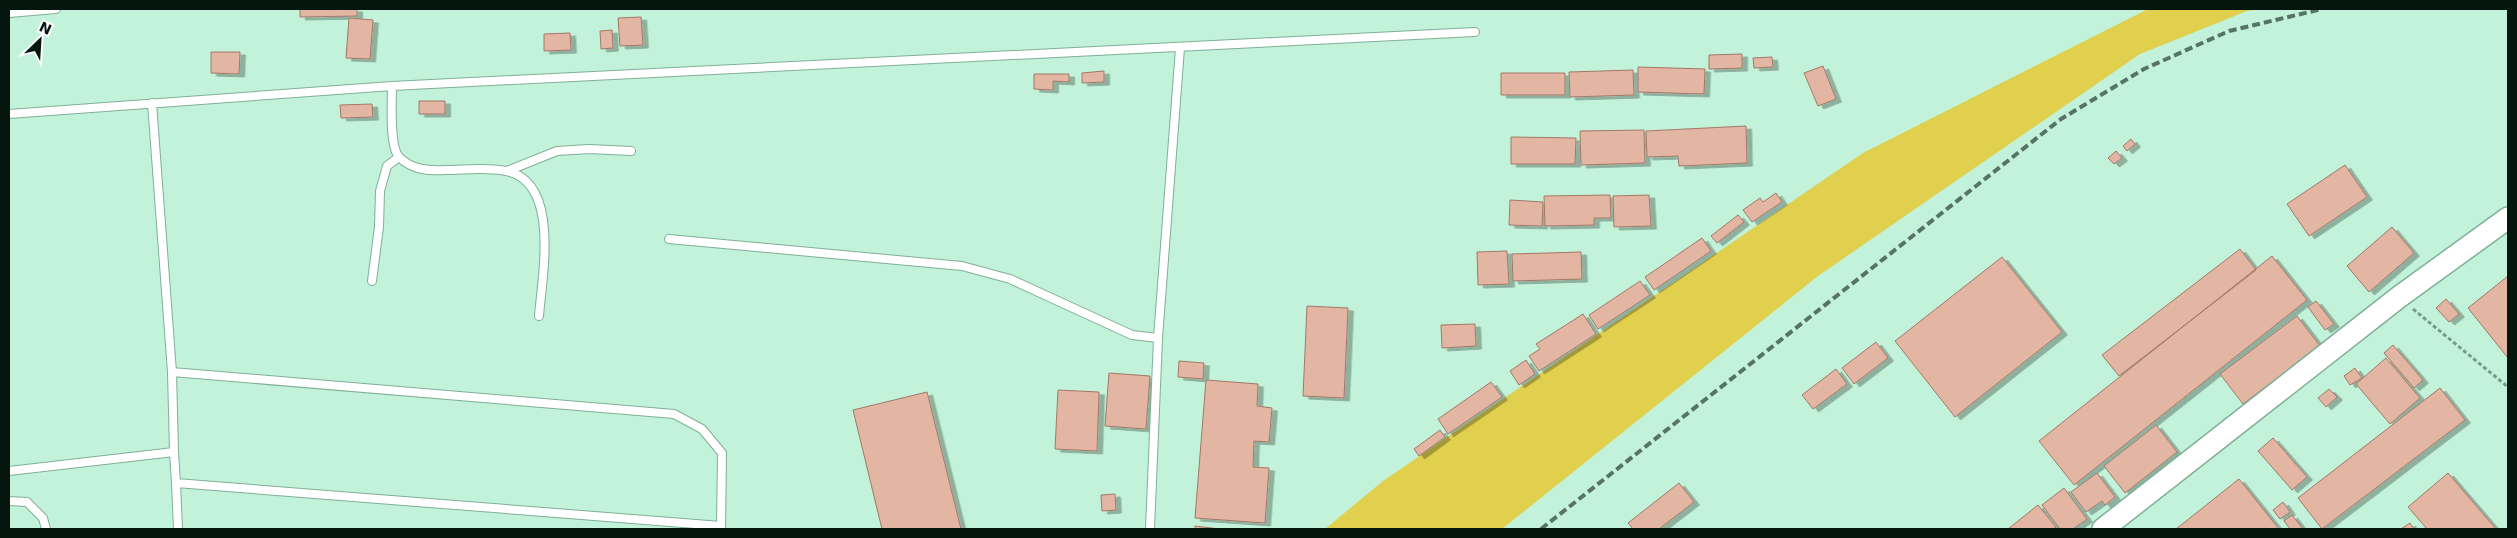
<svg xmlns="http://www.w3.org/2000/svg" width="2517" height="538" font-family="'DejaVu Sans',sans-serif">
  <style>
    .green { fill: #e0d04d }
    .building { fill: #e3b5a3; stroke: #a37867; filter: url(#shadow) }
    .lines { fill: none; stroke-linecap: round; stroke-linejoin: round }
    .lane-casing { stroke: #81af97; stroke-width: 10 }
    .secondary-casing { stroke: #81af97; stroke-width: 24 }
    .path { stroke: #789c89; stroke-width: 3; stroke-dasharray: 4 2.5; stroke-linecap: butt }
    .lane { stroke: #fff; stroke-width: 8 }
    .secondary { stroke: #fff; stroke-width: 21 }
    .rail { stroke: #567465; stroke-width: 4; stroke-dasharray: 8 4; stroke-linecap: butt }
  </style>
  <defs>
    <filter id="shadow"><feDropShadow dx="5.5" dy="3" stdDeviation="0" flood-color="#0004"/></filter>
  </defs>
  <rect width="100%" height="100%" fill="#c2f2d9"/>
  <path class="green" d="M2148,9H2263L2247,11L2140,54L1818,276L1502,529H1325L1383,481L1863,153Z"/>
  <path class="building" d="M300,9H357V16L300,17Z
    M641,17L643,45L620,46L618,18Z
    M349,18L373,20L370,59L346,58Z
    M612,30L613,48L601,49L600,31Z
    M570,33L571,50L544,51V34Z
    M211,52H240L239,74L211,73Z
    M1742,54V68L1709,69V55Z
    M1772,57L1773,67L1754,68L1753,58Z
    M1823,66L1836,99L1818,106L1804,73Z
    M1638,67L1705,69L1704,94L1638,92Z
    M1633,70L1634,95L1570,97L1569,72Z
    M1104,71V82L1082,83V73Z
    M1501,73H1565V95H1501Z
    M1034,74H1069V82L1053,81V90L1034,89Z
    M419,101H445V114H419Z
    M372,104L373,117L341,118L340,105Z
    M1746,126L1747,163L1679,166L1678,156L1647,157L1646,131Z
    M1644,130L1645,163L1581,165L1580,131Z
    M1511,137L1576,138L1575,164H1511Z
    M2131,139L2135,144L2127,151L2123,146Z
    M2116,151L2122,158L2114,164L2108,158Z
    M2345,165L2367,197L2309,236L2287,204Z
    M1776,193L1782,202L1752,222L1743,210L1760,198L1763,202Z
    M1610,195L1611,218H1594V225L1545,226L1544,196Z
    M1649,195L1651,226L1614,227L1613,196Z
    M1510,200L1543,202L1542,226L1509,225Z
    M1738,215L1744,222L1717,243L1711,236Z
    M2392,227L2414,253L2369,292L2347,266Z
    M1702,238L1711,251L1654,290L1645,277Z
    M2240,249L2256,270L2119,376L2102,355Z
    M1507,251L1509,284L1478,285L1477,252Z
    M1581,252L1582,279L1513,281L1512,254Z
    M2272,256L2307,300L2074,485L2039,441Z
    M2002,257L2062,332L1955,417L1895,341Z
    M2508,276V358L2468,308Z
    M1640,281L1650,295L1598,329L1589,315Z
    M2446,299L2459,314L2449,322L2436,308Z
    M2316,301L2334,324L2325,330L2308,307Z
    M1307,306L1348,308L1344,398L1303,396Z
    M1583,314L1596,334L1539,371L1529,356L1540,349L1536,344Z
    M2297,316L2320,346L2243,404L2220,374Z
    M1475,324L1476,346L1442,348L1441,325Z
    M1876,342L1888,358L1854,384L1842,368Z
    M2393,345L2423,380L2414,388L2384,353Z
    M2386,358L2420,398L2390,424L2356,384Z
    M1526,360L1535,374L1519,385L1510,371Z
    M1179,361L1204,363L1203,379L1178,377Z
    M2355,368L2362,378L2350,385L2344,376Z
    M1836,369L1847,384L1813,409L1802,395Z
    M1109,373L1150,376L1146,429L1105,426Z
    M1206,380L1258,384L1257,406L1272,408L1269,442L1254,441L1253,467L1269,468L1265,523L1195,518Z
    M1491,382L1502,397L1448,434L1438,419Z
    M2440,388L2465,420L2322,529L2298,498Z
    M2329,389L2337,397L2326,407L2318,398Z
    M1058,390L1099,392L1097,451L1055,449Z
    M927,392L961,529H882L853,410Z
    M2156,425L2177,452L2125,493L2104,466Z
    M1440,430L1445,437L1419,456L1414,449Z
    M2273,438L2307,477L2292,490L2258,451Z
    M2097,473L2115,497L2105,505L2102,501L2086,512L2071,492Z
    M2448,473L2496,529H2427L2408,507Z
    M2239,479L2279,529H2176Z
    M1679,483L1694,502L1659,529H1633L1628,523Z
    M2064,488L2087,519L2073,529H2060L2042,505Z
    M1115,494L1116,510L1102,511L1101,495Z
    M2283,502L2290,512L2280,519L2273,510Z
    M2038,505L2056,527L2053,529H2008Z
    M2292,515L2303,529H2290L2284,521Z
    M2410,523L2414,529H2401Z
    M1195,526L1220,529H1195Z"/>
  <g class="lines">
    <defs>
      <path id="lane" d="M9,13L56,9
        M392,86C392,102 389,146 399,157C412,170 429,171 445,170C464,170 487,167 506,171C561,182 542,276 539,316
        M152,103L172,372L174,452
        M9,114L392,86L1475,32
        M507,171L557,151L589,149L631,151
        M669,239L962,266L1010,279L1132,335L1158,338
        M372,281L379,227L380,191L387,166L399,157
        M172,372L674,414L702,429L722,453L721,529
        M9,471L174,452L176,483L721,526
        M176,483L178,529
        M9,501L27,502L43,518L46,529
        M1150,529L1158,338L1180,48"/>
      <path id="secondary" d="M2103,529L2399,297L2508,218"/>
    </defs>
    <use href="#lane" class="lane-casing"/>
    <use href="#secondary" class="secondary-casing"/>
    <path class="path" d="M2413,309L2508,387"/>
    <use href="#lane" class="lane"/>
    <use href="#secondary" class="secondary"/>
    <path class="rail" d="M1541,529L2061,119L2144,69L2229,31L2322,9"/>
  </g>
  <rect width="2517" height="538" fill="none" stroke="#05160e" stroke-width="20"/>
  <g transform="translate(40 40) rotate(25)" stroke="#ffffff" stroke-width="4" paint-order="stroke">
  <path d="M0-4L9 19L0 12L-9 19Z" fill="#05160e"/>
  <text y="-8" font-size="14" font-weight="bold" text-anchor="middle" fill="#05160e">N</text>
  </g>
</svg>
